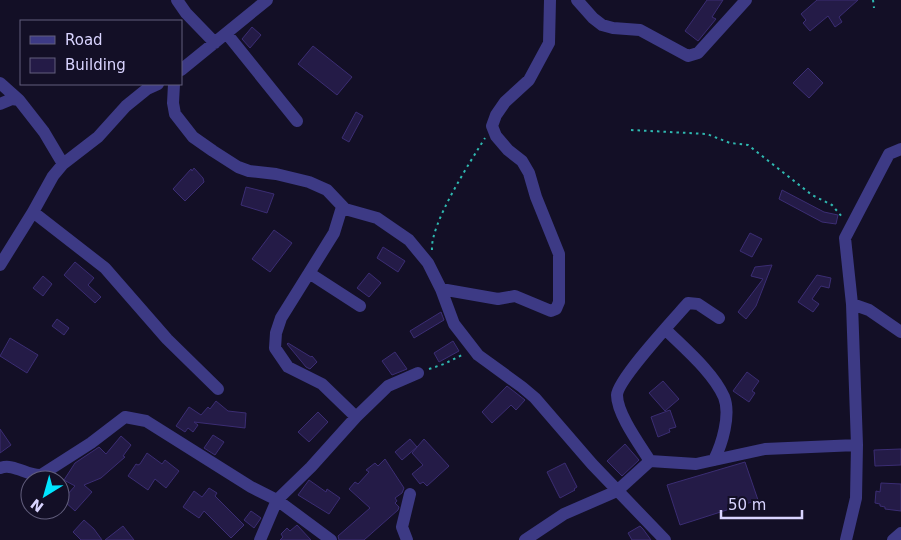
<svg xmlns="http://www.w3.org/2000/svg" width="901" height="540" font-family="'DejaVu Sans',sans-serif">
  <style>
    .building { fill: #241b47; stroke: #3b2d73 }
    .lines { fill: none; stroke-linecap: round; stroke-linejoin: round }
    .path { stroke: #2fb8b0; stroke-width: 2; stroke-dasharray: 2.5 4; stroke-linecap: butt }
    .minor { stroke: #3d3a85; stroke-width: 12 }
  </style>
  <rect width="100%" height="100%" fill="#130f26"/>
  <path class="building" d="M707,0H723L712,17L716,19L698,41L685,31Z
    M817,0H858L839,17L842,22L835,27L828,16L810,31L803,23L806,20L801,14Z
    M252,27L261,35L250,48L242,39Z
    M313,46L352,77L337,95L298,64Z
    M808,68L823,83L809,98L793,83Z
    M356,112L363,116L349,142L342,138Z
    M194,168L203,178L204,182L185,201L173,189L191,169L192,171Z
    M246,187L274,194L267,213L241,205Z
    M782,190L824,212L838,215L836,224L822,222L779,199Z
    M274,230L292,243L270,272L252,259Z
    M750,233L762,239L752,257L740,251Z
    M383,247L405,261L398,272L377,258Z
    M75,262L94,278L88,285L101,297L95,303L64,275Z
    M772,265L756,306L746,319L738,312L763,279L751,276L755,267Z
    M369,273L381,283L369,297L357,288Z
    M817,275L831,278L829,288L821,286L812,299L819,304L813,312L798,302Z
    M43,276L52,284L43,296L33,288Z
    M441,312L444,320L414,338L410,331Z
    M57,319L69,328L64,335L52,326Z
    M10,338L38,355L27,373L0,356Z
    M453,341L459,351L439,362L434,353Z
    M288,343L311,357L312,356L317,362L310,369L306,367L287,344Z
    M395,352L407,369L392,375L382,361Z
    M747,372L759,381L752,391L755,393L749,402L733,391Z
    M663,381L679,399L665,411L649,393Z
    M507,386L525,400L516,410L511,405L492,423L482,412Z
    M216,401L228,411L246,413L245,428L194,422L198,425L193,432L188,428L185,432L176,426L189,407L201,415L208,407L210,409Z
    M670,410L676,427L669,429L670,432L658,437L651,417Z
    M318,412L328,422L309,442L298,432Z
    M0,429L11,445L0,453Z
    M213,435L224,442L215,455L204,448Z
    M121,436L131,445L123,456L125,457L101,478L84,485L92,492L75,511L64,501L69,496L67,495L75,486L64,480L75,463L99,447L106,454Z
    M410,439L417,447L402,460L395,452Z
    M424,439L449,466L427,486L423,482L420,484L412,474L423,465L412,453Z
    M625,444L639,460L622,476L607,461Z
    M901,449V465L875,466L874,450Z
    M147,453L162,464L165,460L179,471L166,488L155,479L148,490L128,476L136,464L138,465L140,464Z
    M385,459L404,488L402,493L395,498L397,501L395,503L399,507L398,510L364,540H339L338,536L370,508L349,489L355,482L358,484L369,472L366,470L375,463L378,466Z
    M745,462L758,500L680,525L667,485Z
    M565,463L577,487L574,489L575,490L560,498L547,472Z
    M309,480L326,492L327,489L340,498L329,514L298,495Z
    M881,483L901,484V511L885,509V507L880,506V504L875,503L876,491L880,492Z
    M209,488L217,493L215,496L244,525L231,538L204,511L199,518L183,507L194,491L202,497Z
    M251,511L261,518L254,528L244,520Z
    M84,520L94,529L102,540H81L73,532Z
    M297,525L311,540H280L283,537L281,534L287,528L290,531Z
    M123,526L134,540H105Z
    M640,526L643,529L651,540H632L628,533Z"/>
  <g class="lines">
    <path class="path" d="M873,0L874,8
      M631,130L707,134L730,143L748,145L812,195L832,205L843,218
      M432,250C430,224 470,162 485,138
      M429,369L444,364L464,354"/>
    <path class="minor" d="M177,0L186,13L215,43
      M577,0L593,18L602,25L613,28L640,30L688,56L698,53L746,0
      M227,34L297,121
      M181,70L267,0
      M0,83L19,100
      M174,84L173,103L175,114L193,137L213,151L238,167L249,171L276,174L309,182L327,190L345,209L377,218L409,240L428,263L441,289L454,324L478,355L522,387L535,398L592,464L665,540
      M0,104L12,99L19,100L44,132L63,164
      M33,212L105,268L167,339L218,389
      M0,265L33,212L53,176L63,164L98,137L126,106L147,89L158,84
      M309,273L360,306
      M441,289L498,299L515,296L551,311L556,309L559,302V254L536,197L529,173L522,161L508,150L496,136L492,126L496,115L505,102L529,80L549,43L550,0
      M852,304L869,310L901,332
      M665,329C684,348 713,372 724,397C731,415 722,444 714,460
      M356,417L388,386L418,373
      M650,461L696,464L765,449L857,445
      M0,468C14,463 27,476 41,475L91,443L125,417L146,421L251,487L277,500L311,467L356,417L322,384L288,367L275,348L276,333L281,318L334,233L342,207
      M260,540L277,500L331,540
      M407,540L402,527L410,494
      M525,540L564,514L617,491L650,461C640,445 617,414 617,395C618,379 675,318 688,303L698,304L719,318
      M846,540L856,498L857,445L852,304L845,238L889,154L901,149
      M893,540L901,533"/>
  </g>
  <rect x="20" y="20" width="162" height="65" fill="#130f26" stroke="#625e7d"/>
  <rect x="30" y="36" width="25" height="8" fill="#3d3a85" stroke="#625e7d"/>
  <text x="65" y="45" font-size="15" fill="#d9d4ff">Road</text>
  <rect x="30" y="58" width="25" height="15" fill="#241b47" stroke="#625e7d"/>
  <text x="65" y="70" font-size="15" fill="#d9d4ff">Building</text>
  <g transform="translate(45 495) rotate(217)"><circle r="24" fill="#130f26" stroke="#625e7d"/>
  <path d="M0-4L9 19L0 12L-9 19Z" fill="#00e5ff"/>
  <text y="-8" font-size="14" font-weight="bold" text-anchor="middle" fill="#d9d4ff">N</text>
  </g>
  <path d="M721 510v8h81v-8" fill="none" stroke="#d9d4ff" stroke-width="2.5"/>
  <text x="728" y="510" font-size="15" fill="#d9d4ff" stroke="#130f26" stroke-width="4" paint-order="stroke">50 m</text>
</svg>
